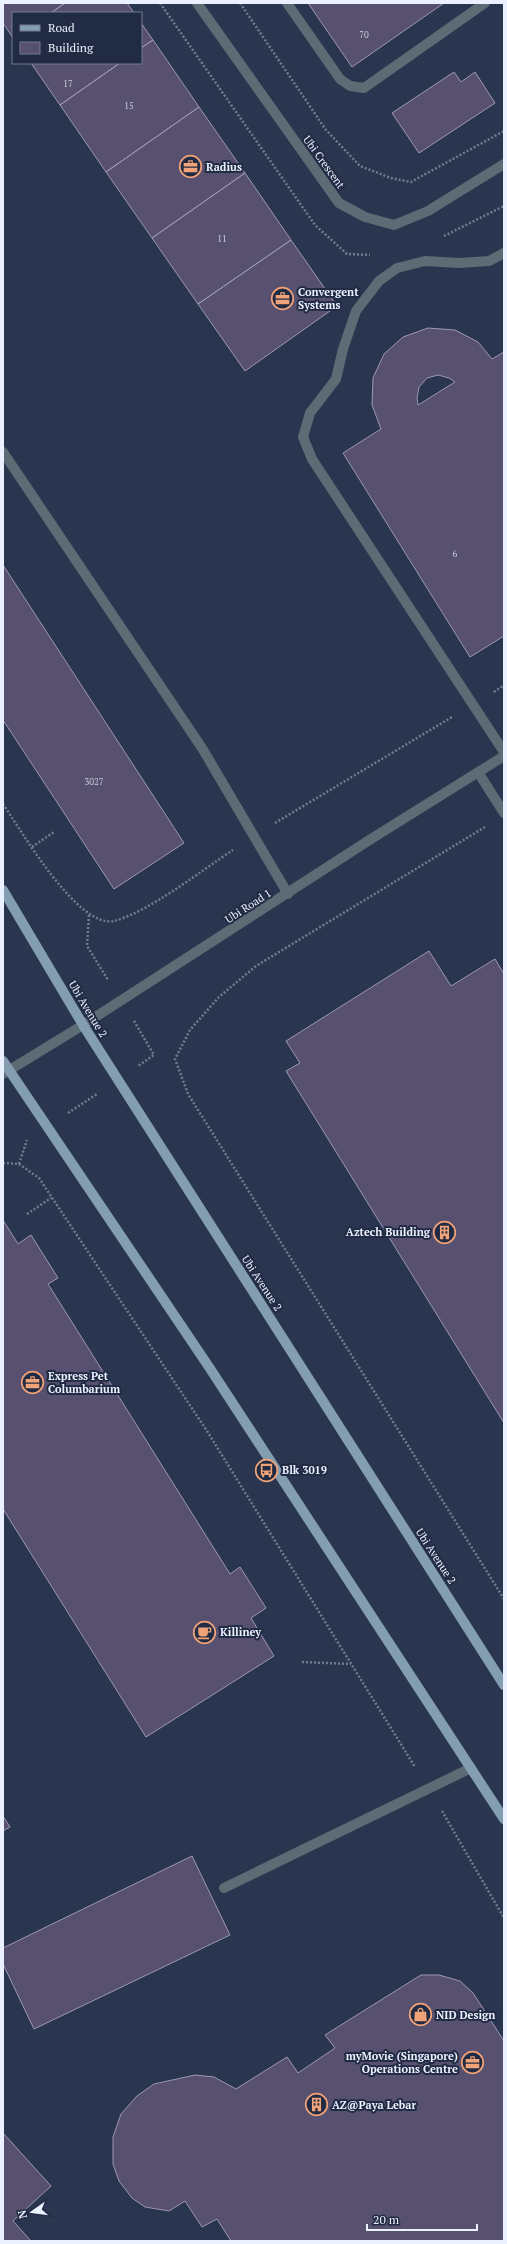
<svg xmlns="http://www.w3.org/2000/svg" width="507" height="2244" font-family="'PT Serif',serif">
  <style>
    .building { fill: #57506e; stroke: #9e97b8; fill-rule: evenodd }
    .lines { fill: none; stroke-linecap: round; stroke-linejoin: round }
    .path { stroke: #727b90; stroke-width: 2.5; stroke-dasharray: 2 2; stroke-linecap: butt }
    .minor { stroke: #5d6b74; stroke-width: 10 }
    .major { stroke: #839eb0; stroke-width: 10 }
    .labels { text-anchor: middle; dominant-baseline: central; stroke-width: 4; stroke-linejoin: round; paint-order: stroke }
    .number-label { font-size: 9px; fill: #c6c9da }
    .street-label { font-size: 11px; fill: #ebf1fe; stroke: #212b44 }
    .poi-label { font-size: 11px; font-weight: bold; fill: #ebf1fe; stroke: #212b44; text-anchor: start }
  </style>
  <rect width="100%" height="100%" fill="#2a354f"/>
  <path class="building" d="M3,3H65L51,13H13V38L3,23Z
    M65,3H127L134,13H51Z
    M308,3H444L352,67Z
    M141,23L153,40L141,48Z
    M153,40L199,107L106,172L60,105L120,63H141V48Z
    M31,63H120L60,105Z
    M454,72L461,82L475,72L495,103L419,153L392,113Z
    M199,107L245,173L152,238L106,172Z
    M245,173L291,240L198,304L152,238Z
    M291,240L337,306L245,371L198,304Z
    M428,328L455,330L478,342L492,359L504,352V636L470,657L343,453L381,429L372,405L373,378L384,354L403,337ZM438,375L449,378L455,382L418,405L417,398L419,387L427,378Z
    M3,565L184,843L114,889L3,720Z
    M429,951L451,986L495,959L504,974V1423L286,1071L300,1063L286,1041Z
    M3,1220L18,1244L31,1235L58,1278L48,1284L230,1574L240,1567L266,1608L251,1618L274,1656L146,1737L3,1509Z
    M3,1816L10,1827L3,1831Z
    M192,1856L230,1935L34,2029L3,1964V1948Z
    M421,1975H439L460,1981L473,1993L504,2041V2241H231L217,2219L202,2227L185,2201L169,2211L145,2207L132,2198L119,2181L113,2164V2137L121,2114L137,2096L154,2084L195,2075L214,2077L236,2089L287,2057L298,2073L335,2048L325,2035Z
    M3,2133L51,2186L13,2221L31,2241H3Z"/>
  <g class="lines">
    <path class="path" d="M160,3L315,225L347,254L370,255
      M240,3L326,130L360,166L391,178L411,182L504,131
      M444,236L504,206
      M494,692L504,685
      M3,804C21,830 78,929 114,921C149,912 202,870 233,850
      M275,823L452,717
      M485,827L256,966L219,997L190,1030L175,1059L188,1094L504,1599
      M32,847L54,832
      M89,915L87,946L108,980
      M134,1021L154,1055L138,1066
      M68,1113L97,1094
      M3,1163L19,1164L39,1178L207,1431L415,1767
      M19,1164L27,1140
      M27,1214L51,1198
      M302,1662L351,1664
      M442,1811L504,1918"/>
    <path class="minor" d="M197,3L339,203L365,217L394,225L428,211L504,164
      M287,3L340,79L350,86L364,88L485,3
      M504,253L489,261L459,263L425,261L397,268L379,281L356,311L343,349L336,379L310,413L303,437L312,459L504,752
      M3,452L202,748L288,894
      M478,772L504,813
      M3,1074L83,1025L371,839L504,756
      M224,1888L471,1768"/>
    <path class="major" d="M3,890L83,1025L504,1685
      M3,1061L209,1367L504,1819"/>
  </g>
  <defs>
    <symbol id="office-ring" viewBox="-11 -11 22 22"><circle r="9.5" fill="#212b44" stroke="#f0a278" stroke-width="1.5"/><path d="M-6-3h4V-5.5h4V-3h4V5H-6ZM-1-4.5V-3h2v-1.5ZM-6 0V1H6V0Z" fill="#f0a278"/></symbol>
    <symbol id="building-ring" viewBox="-11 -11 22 22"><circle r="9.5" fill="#212b44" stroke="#f0a278" stroke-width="1.5"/><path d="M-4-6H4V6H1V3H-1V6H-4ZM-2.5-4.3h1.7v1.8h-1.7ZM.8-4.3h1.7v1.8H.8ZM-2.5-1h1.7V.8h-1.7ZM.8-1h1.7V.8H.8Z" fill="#f0a278"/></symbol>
    <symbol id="bus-ring" viewBox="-11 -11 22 22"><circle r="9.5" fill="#212b44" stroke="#f0a278" stroke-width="1.5"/><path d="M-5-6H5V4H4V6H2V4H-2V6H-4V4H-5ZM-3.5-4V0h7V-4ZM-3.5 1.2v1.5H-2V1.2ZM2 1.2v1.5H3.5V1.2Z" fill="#f0a278"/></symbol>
    <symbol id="cafe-ring" viewBox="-11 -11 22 22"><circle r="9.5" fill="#212b44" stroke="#f0a278" stroke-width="1.5"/><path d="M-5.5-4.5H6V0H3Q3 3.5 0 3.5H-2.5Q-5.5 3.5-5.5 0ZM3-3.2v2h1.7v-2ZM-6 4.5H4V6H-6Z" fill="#f0a278"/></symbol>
    <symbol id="shop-ring" viewBox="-11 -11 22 22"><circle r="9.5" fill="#212b44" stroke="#f0a278" stroke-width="1.5"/><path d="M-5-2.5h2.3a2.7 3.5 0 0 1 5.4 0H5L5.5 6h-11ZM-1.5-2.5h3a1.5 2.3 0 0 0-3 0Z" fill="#f0a278"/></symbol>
  </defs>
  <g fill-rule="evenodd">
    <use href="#office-ring" x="178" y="154" width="25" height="25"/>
    <use href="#office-ring" x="270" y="286" width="25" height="25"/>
    <use href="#building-ring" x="432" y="1220" width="25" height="25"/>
    <use href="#office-ring" x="20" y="1370" width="25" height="25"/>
    <use href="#bus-ring" x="254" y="1458" width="25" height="25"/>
    <use href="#cafe-ring" x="192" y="1620" width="25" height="25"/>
    <use href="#shop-ring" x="408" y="2002" width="25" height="25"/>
    <use href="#office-ring" x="460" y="2050" width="25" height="25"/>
    <use href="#building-ring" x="304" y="2092" width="25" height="25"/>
  </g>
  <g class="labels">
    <g class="number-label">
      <text x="364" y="35">70</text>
      <text x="68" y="84">17</text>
      <text x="129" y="106">15</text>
      <text x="222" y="239">11</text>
      <text x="455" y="554">6</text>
      <text x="94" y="782">3027</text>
    </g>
    <g class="street-label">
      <text transform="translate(324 162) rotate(54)">Ubi Crescent</text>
      <text transform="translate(248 906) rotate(-33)">Ubi Road 1</text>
      <text transform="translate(88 1009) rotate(59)">Ubi Avenue 2</text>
      <text transform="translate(262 1283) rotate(57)">Ubi Avenue 2</text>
      <text transform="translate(436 1556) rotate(57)">Ubi Avenue 2</text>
    </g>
    <g class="poi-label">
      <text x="206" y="167">Radius</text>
      <text x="298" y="292">Convergent<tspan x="298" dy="13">Systems</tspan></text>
      <text x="430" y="1232" text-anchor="end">Aztech Building</text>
      <text x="48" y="1376">Express Pet<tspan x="48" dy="13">Columbarium</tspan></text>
      <text x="282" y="1470">Blk 3019</text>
      <text x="220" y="1632">Killiney</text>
      <text x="436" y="2015">NID Design</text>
      <text x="458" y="2056" text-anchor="end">myMovie (Singapore)<tspan x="458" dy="13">Operations Centre</tspan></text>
      <text x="332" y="2105">AZ@Paya Lebar</text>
    </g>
  </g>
  <rect width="507" height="2244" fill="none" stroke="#ebf1fe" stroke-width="8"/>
  <rect x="12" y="12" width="130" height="52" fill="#212b44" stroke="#727a8e"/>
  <rect x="20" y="25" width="20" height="6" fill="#839eb0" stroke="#727a8e"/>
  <text x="48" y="32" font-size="12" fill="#ebf1fe">Road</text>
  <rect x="20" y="42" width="20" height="12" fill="#57506e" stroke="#727a8e"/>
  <text x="48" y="52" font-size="12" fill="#ebf1fe">Building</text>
  <g transform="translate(32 2212) rotate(256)" stroke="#212b44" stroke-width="3" paint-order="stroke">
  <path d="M0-3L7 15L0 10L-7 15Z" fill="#ebf1fe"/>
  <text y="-6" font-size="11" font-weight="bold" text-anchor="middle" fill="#ebf1fe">N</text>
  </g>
  <path d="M367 2224v6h110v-6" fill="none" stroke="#ebf1fe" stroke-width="2"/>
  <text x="373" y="2224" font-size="12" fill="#ebf1fe" stroke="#212b44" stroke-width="3" paint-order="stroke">20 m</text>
</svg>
